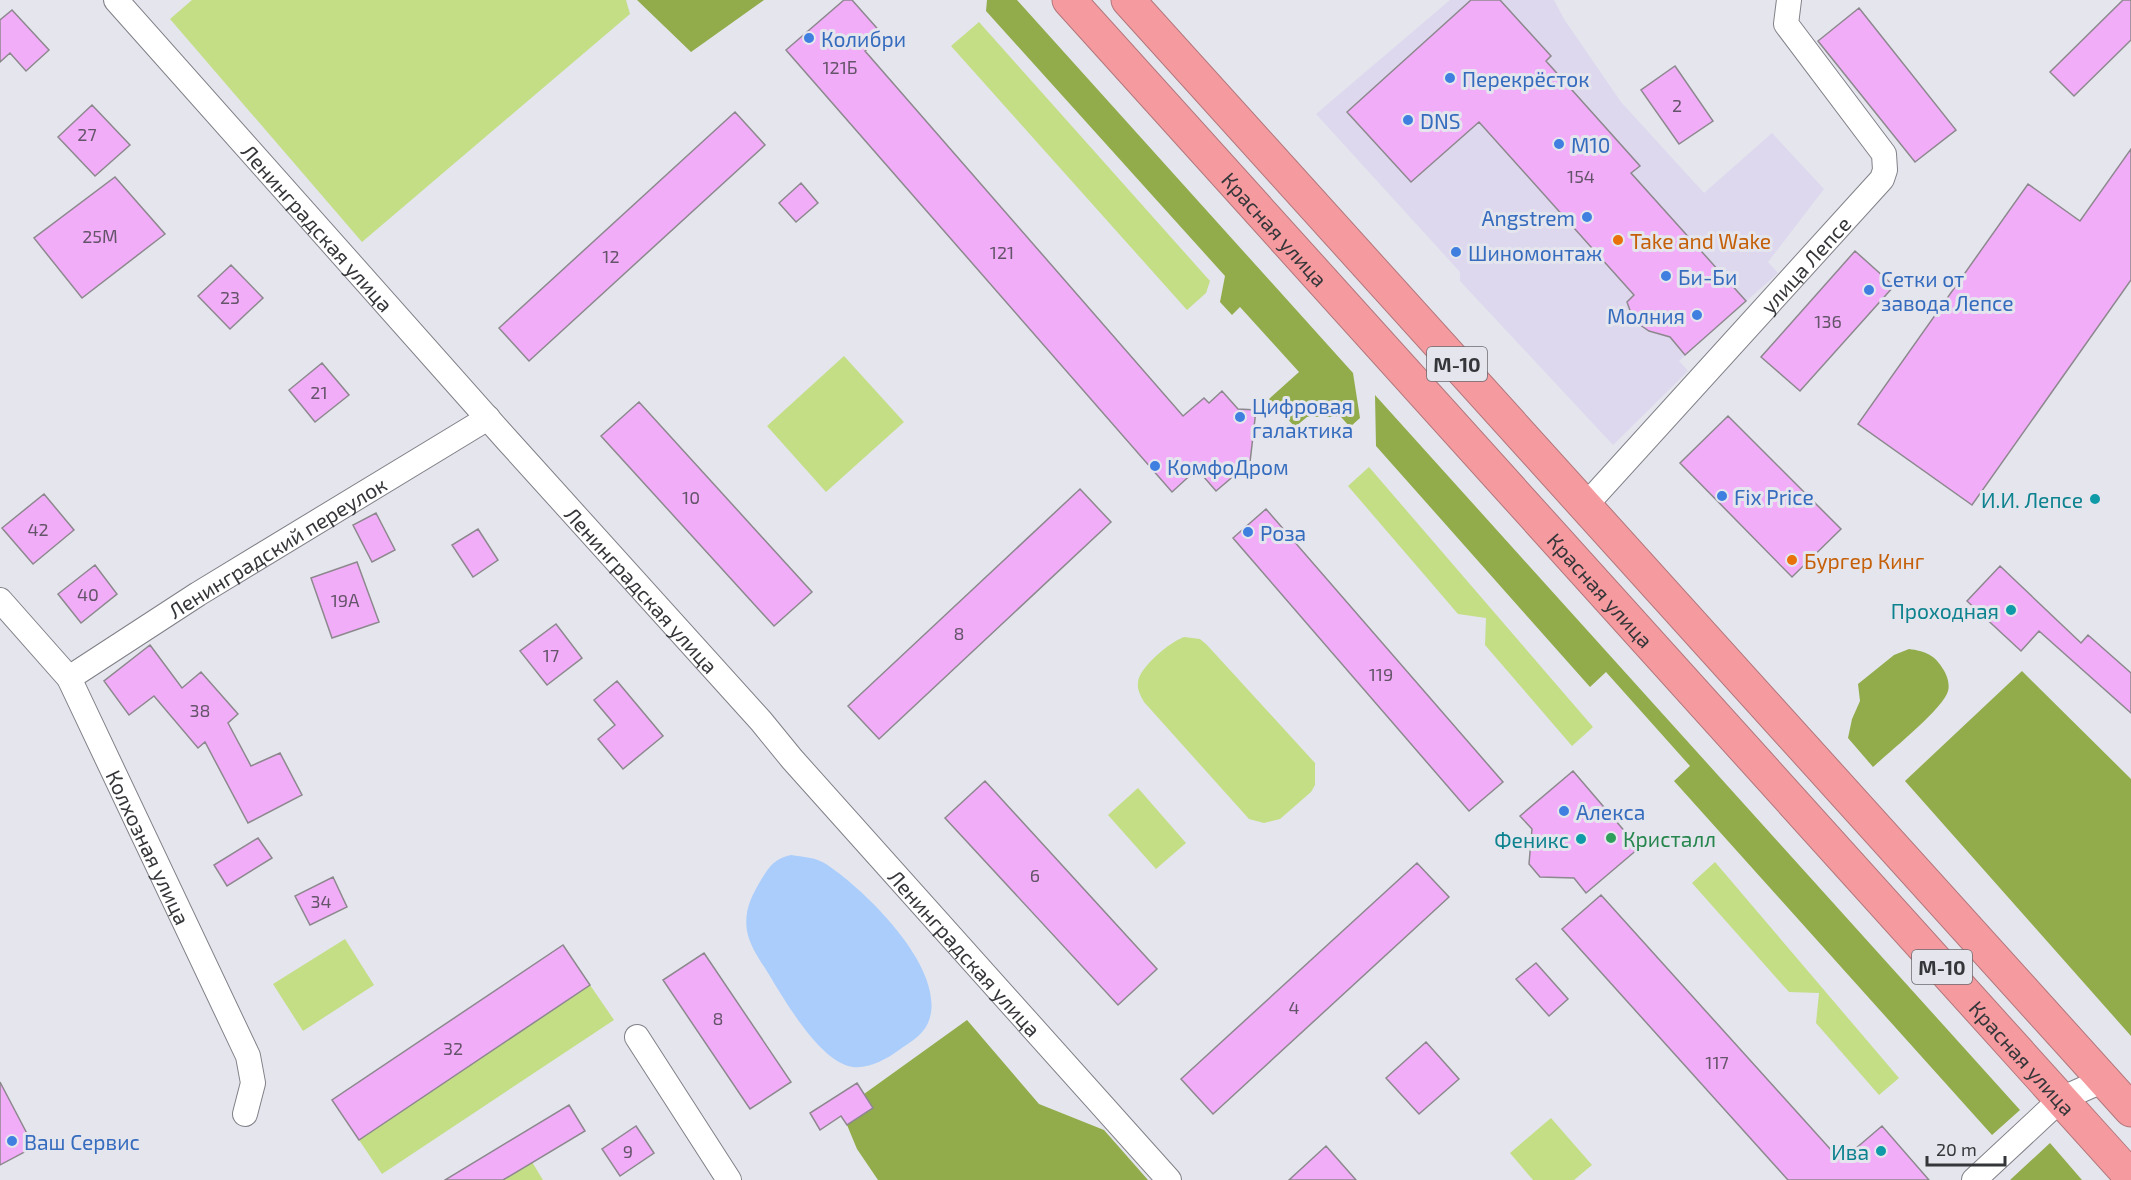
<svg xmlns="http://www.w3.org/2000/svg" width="2131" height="1180" font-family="'Exo 2',sans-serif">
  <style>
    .commercial { fill: #ddd8ee }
    .green { fill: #c4de86 }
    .forest { fill: #92ac4c }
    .water { fill: #aacdfc }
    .building { fill: #f2adf9; stroke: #8d888e; stroke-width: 1.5 }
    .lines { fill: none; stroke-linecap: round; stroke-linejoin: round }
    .street-casing { stroke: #808088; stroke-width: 26 }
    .highway-casing { stroke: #b2777b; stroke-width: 35 }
    .street { stroke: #fff; stroke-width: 24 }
    .highway { stroke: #f59a9f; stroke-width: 33 }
    .shop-dot { fill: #3f7fe0; stroke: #e4e5ed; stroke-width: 2 }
    .food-dot { fill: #e8710a; stroke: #e4e5ed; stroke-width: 2 }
    .culture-dot { fill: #0f9aa8; stroke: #e4e5ed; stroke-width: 2 }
    .leisure-dot { fill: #2e9e5b; stroke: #e4e5ed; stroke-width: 2 }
    .labels { text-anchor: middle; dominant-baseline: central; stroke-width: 6; stroke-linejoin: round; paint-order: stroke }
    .number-label { font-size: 18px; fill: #645469 }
    .shield { fill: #e4e5ed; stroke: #6a6a6f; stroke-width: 1.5 }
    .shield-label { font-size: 20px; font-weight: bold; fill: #353639 }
    .shop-label { font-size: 21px; fill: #366cbe; stroke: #e4e5ed; text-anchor: start }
    .street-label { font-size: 21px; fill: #353639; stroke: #e4e5ed }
    .food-label { font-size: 21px; fill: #c56008; stroke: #e4e5ed; text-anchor: start }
    .culture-label { font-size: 21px; fill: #0d838f; stroke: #e4e5ed; text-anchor: end }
    .leisure-label { font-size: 21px; fill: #27864d; stroke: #e4e5ed; text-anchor: start }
  </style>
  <rect width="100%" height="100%" fill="#e4e5ed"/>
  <path class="commercial" d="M1450,0H1554L1564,19L1621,102L1704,193L1772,133L1824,189L1768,262L1778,273L1679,361L1688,371L1613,445L1460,281V272L1316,114Z"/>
  <path class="green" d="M192,0H626L630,14L362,242L170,19Z
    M979,22L1210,281L1206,293L1187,310L951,46Z
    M844,356L904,422L826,492L767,426Z
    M1369,467L1593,727L1572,746L1485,645L1486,618L1458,614L1348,486Z
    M1184,637L1200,639L1207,645L1315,763V785L1311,792L1280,819L1264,823L1249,819L1144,702C1141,696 1137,690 1138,683C1138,668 1170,642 1184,637Z
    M1138,788L1186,843L1156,869L1108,815Z
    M1715,862L1899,1078L1879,1095L1816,1023L1819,993L1789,992L1692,883Z
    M345,939L374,985L303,1031L273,984Z
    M590,985L614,1020L382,1174L359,1140Z
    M1551,1118L1592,1165L1574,1180H1533L1510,1153Z
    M532,1162L543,1180H503Z"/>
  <path class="forest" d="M637,0H764L691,52Z
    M987,0H1017L1353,373L1360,418L1350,427L1341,417H1307L1295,427L1269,399L1299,372L1240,307L1232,315L1220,302L1225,276L986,11Z
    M1375,395L2020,1110L1992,1135L1674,781L1690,766L1606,672L1590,687L1376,446Z
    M1909,649C1925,651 1935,655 1943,669C1947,675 1950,684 1948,691C1944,708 1888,753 1873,767L1848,738L1852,719L1860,701L1858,684L1894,655Z
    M2022,671L2131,779V1036L1905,781Z
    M967,1020L1039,1104L1104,1130L1148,1180H878L857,1149L847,1125L873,1108L864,1094Z
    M2050,1143L2082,1180H2010Z"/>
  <path class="water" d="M791,855C803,857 815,857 826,864C864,889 950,971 928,1023C923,1035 909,1043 899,1050C887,1059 868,1069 853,1067C822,1063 789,1007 774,983C765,966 751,951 747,931C744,911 751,897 761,880C770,866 774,859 791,855Z"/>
  <path class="building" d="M844,0H852L883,35L865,51L1183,416L1204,398L1209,403L1222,391L1238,409L1256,410L1250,462L1216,491L1197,469L1172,492L786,50Z
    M1471,0H1500L1551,56L1546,61L1640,166L1631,173L1746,301L1685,355L1670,337L1649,331L1636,322L1632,316L1627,302L1634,295L1479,122L1411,182L1347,112Z
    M2123,0H2131V40L2074,96L2050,72Z
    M1859,8L1956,130L1915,162L1818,41Z
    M12,10L49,50L26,71L10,53L0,62V20Z
    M1675,66L1713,121L1679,144L1641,90Z
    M92,105L130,145L95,176L58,137Z
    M735,112L765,145L529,361L499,328Z
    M2131,149V280L1972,505L1858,424L2028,184L2080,221Z
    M115,177L165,234L82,298L34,238Z
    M801,183L818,203L796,222L779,203Z
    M1855,251L1894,286L1800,391L1761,357Z
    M231,265L263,298L230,329L198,296Z
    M322,363L349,395L315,422L289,390Z
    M639,402L812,592L774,626L601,436Z
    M1728,416L1841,529L1792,577L1680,463Z
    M1080,489L1111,522L879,739L848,706Z
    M44,494L74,530L33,564L2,528Z
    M1266,509L1503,782L1469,811L1233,538Z
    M376,513L395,550L372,562L353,525Z
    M478,529L498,560L473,577L452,545Z
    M357,562L379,622L332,638L311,578Z
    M95,565L117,594L81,623L58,594Z
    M2000,566L2081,643L2088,635L2131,673V713L2039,631L2021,651L1967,601Z
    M556,624L582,658L547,685L520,651Z
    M150,645L182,688L201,672L238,714L228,723L251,766L280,753L302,795L248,823L205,742L198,748L154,696L129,715L104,681Z
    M617,681L663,736L623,769L598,739L615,725L594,700Z
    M1573,771L1639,848L1586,893L1574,878L1540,877L1529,864L1532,829L1520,816Z
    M985,781L1157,969L1118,1005L945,818Z
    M258,838L272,858L227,886L214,865Z
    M1417,863L1449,897L1213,1114L1181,1079Z
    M333,877L347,907L310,925L295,896Z
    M1601,895L1841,1161L1882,1126L1929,1180H1788L1562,929Z
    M563,945L590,985L359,1140L332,1100Z
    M704,953L791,1082L750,1109L663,980Z
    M1536,963L1568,999L1549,1016L1516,979Z
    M1426,1042L1459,1079L1419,1114L1386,1078Z
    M0,1082L34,1147L0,1165Z
    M857,1083L873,1108L847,1125L841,1116L820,1130L810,1113Z
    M569,1105L585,1131L503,1180H445Z
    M636,1126L654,1153L620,1176L602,1149Z
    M1326,1146L1356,1180H1289Z"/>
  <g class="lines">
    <defs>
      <g id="street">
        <path id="s1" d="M116,0L508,441L761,721L792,759L1169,1180"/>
        <path id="s2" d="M1585,506L1882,179L1885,170L1884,154L1786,24L1789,0"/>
        <path id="s3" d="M0,600L69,678L248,1056L253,1083L245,1114"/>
        <path id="s4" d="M69,678L198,594L488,418"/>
        <path d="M637,1037L729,1180"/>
        <path d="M1974,1180L2061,1099L2104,1080"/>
      </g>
      <g id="highway">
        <path id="s5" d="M1069,0L2131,1177"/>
        <path d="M1128,0L2131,1110"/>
      </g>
    </defs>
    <use href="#street" class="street-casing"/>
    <use href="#highway" class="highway-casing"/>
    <use href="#street" class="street"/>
    <use href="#highway" class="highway"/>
  </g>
  <g class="shop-dot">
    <circle cx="809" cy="38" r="6"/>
    <circle cx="1450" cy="78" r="6"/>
    <circle cx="1408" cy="120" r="6"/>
    <circle cx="1559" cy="144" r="6"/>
    <circle cx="1587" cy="217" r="6"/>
    <circle cx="1456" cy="252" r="6"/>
    <circle cx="1666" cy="276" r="6"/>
    <circle cx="1869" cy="290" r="6"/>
    <circle cx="1697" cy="315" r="6"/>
    <circle cx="1240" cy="417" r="6"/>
    <circle cx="1155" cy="466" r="6"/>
    <circle cx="1722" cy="496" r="6"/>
    <circle cx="1248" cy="532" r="6"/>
    <circle cx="1564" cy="811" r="6"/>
    <circle cx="12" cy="1141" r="6"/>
  </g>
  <g class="food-dot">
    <circle cx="1618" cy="240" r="6"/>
    <circle cx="1792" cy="560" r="6"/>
  </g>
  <g class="culture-dot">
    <circle cx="2095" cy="499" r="6"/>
    <circle cx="2011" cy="610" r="6"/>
    <circle cx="1581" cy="839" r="6"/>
    <circle cx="1881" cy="1151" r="6"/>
  </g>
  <circle class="leisure-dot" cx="1611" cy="838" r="6"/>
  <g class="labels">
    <g class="number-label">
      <text x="840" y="67">121Б</text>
      <text x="1677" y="105">2</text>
      <text x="87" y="134">27</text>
      <text x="1581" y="176">154</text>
      <text x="100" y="236">25М</text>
      <text x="1002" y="252">121</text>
      <text x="611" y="256">12</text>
      <text x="230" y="297">23</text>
      <text x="1828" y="321">136</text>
      <text x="319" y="392">21</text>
      <text x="691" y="497">10</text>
      <text x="38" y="529">42</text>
      <text x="88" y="594">40</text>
      <text x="345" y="600">19А</text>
      <text x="959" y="633">8</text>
      <text x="551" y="655">17</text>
      <text x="1381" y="674">119</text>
      <text x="200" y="710">38</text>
      <text x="1035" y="875">6</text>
      <text x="321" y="901">34</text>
      <text x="1294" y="1007">4</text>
      <text x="718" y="1018">8</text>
      <text x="453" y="1048">32</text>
      <text x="1717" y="1062">117</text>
      <text x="628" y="1151">9</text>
    </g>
    <g class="shield">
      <rect x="1427" y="347" width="60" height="34" rx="4.5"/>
      <rect x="1912" y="950" width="60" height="34" rx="4.5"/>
    </g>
    <g class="shield-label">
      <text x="1457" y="364">М-10</text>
      <text x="1942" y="967">М-10</text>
    </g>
    <g class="shop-label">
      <text x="821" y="38">Колибри</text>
      <text x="1462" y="78">Перекрёсток</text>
      <text x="1420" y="120">DNS</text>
      <text x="1571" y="144">М10</text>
      <text x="1575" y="217" text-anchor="end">Angstrem</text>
      <text x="1468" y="252">Шиномонтаж</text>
      <text x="1678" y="276">Би-Би</text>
      <text x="1881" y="278">Сетки от<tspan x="1881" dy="24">завода Лепсе</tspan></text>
      <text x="1685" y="315" text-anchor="end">Молния</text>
      <text x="1252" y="405">Цифровая<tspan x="1252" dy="24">галактика</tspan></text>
      <text x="1167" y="466">КомфоДром</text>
      <text x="1734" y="496">Fix Price</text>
      <text x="1260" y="532">Роза</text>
      <text x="1576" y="811">Алекса</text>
      <text x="24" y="1141">Ваш Сервис</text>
    </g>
    <g class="street-label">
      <text stroke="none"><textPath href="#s1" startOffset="304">Ленинградская улица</textPath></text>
      <text stroke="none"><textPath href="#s5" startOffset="308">Красная улица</textPath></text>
      <text stroke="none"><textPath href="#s2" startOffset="327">улица Лепсе</textPath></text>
      <text stroke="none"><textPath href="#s4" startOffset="246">Ленинградский переулок</textPath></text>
      <text stroke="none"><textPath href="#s5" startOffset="794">Красная улица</textPath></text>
      <text stroke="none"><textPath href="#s1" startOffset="790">Ленинградская улица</textPath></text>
      <text stroke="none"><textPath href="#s3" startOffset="291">Колхозная улица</textPath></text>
      <text stroke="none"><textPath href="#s1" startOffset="1276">Ленинградская улица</textPath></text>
      <text stroke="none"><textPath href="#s5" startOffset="1424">Красная улица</textPath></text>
    </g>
    <g class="food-label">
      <text x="1630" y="240">Take and Wake</text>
      <text x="1804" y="560">Бургер Кинг</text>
    </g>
    <g class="culture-label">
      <text x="2083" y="499">И.И. Лепсе</text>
      <text x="1999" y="610">Проходная</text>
      <text x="1569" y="839">Феникс</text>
      <text x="1869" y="1151">Ива</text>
    </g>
    <g class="leisure-label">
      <text x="1623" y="838">Кристалл</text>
    </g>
  </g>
  <path d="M1927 1156v9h78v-9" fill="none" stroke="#353639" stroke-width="3"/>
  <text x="1936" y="1156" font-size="18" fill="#353639" stroke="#e4e5ed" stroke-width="4.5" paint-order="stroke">20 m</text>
</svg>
